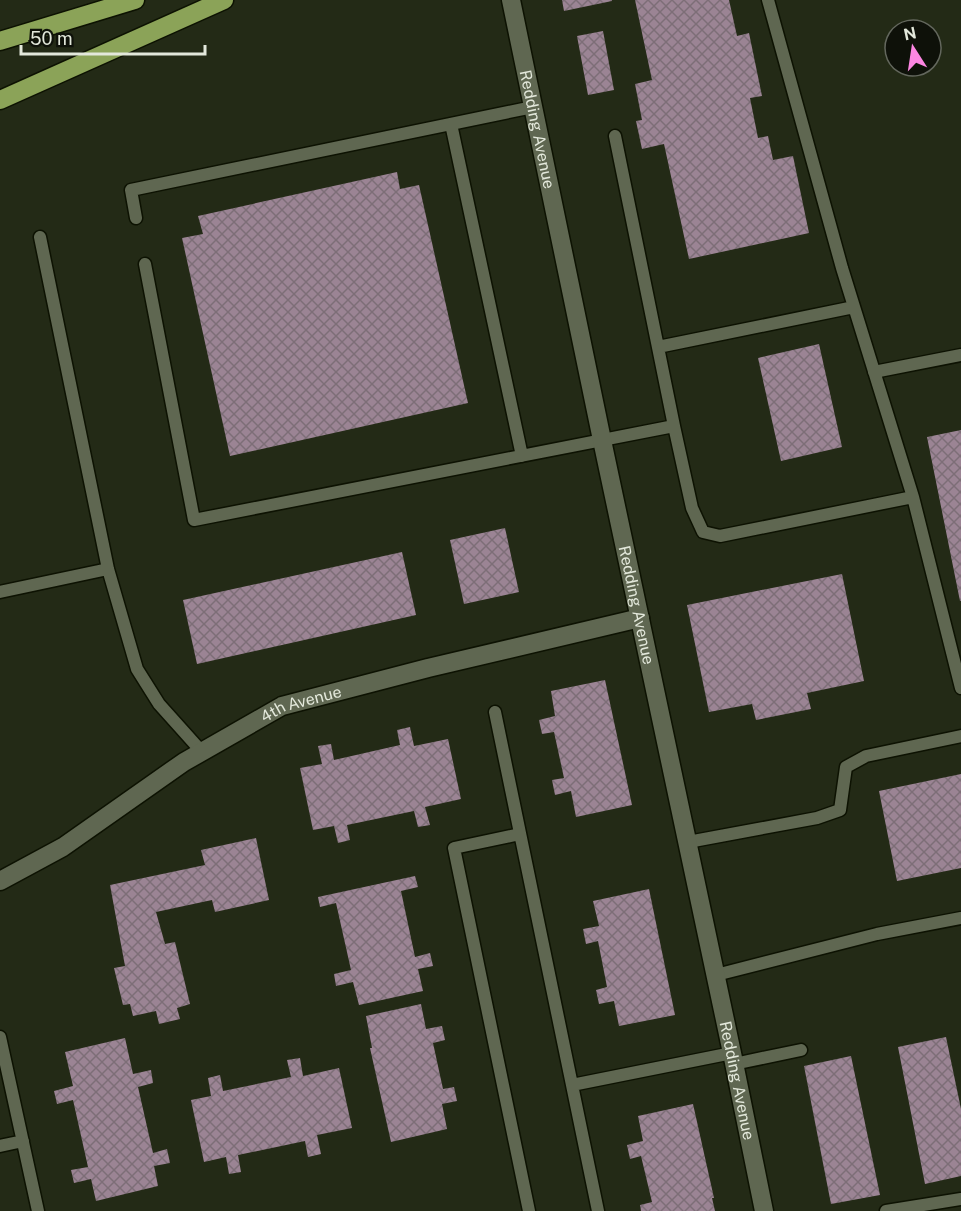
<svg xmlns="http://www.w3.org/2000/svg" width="961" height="1211" font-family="'Public Sans',sans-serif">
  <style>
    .building { fill: url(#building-cross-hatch) }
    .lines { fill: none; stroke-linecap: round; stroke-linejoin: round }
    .lane-casing { stroke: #0d1202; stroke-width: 15 }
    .street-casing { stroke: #0d1202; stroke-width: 21 }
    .highway-casing { stroke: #0d1202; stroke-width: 21 }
    .lane { stroke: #5f6751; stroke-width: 12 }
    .street { stroke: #5f6751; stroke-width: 18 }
    .highway { stroke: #8ba358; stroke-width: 18 }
    .labels { text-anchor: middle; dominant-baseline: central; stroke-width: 6; stroke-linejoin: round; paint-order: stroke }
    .street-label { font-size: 16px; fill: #e3e8db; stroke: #0e1109 }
  </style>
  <defs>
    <pattern id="building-cross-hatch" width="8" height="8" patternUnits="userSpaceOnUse" patternTransform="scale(1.5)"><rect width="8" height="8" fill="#9b8494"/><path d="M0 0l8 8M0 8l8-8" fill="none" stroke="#7d6e77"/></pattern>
  </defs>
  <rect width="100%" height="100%" fill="#232a16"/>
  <path class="building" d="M562,0H612V1L564,11Z
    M635,0H729L737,36L749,33L762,96L750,98L758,138L768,136L773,160L793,156L809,233L689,259L664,144L642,149L636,121L642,120L635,84L652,80Z
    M603,31L614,90L588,95L577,36Z
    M397,172L400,189L419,185L468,403L230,456L182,238L203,234L198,216Z
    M819,344L842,447L781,461L758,358Z
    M961,430V601H960L927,437Z
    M505,528L519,592L464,604L450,540Z
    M402,552L416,615L197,664L183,600Z
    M842,574L864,681L807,693L811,709L756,720L752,704L709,712L687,605Z
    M605,680L632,805L576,817L571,791L555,795L552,780L564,778L554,732L542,734L539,720L555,716L551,691Z
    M410,727L414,746L448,739L461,799L425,807L430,825L418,827L414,811L347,825L350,840L338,843L334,826L313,830L300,768L322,764L318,746L331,744L334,760L400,745L397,730Z
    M961,774V868L897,881L879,791Z
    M256,838L269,900L215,912L212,900L156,912L165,944L175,942L190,1004L177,1008L180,1019L159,1024L156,1011L133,1016L130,1004L123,1005L114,968L125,966L110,885L205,865L201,850Z
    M415,876L418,887L401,891L415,957L430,953L433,966L418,969L423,991L359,1005L353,982L336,986L334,974L351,970L336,903L320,907L318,897Z
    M649,889L675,1015L619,1026L614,1001L599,1004L596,990L607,987L598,941L586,944L583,929L599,926L593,901Z
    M421,1004L426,1029L442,1026L445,1040L433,1043L443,1089L454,1087L457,1101L442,1104L447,1129L391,1142L370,1048H372L366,1016Z
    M946,1037L961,1109V1176L925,1184L898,1047Z
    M125,1038L133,1074L151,1070L153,1083L138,1087L153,1153L167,1149L170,1163L154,1166L158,1186L96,1201L91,1179L74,1183L71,1170L88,1167L73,1100L57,1104L54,1091L73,1086L65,1052Z
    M851,1056L880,1195L831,1204L804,1066Z
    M300,1058L303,1076L339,1068L352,1128L317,1135L321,1154L308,1157L305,1141L238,1155L241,1172L229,1174L226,1157L204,1162L191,1100L211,1096L208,1078L220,1075L223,1091L291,1077L287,1060Z
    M693,1104L714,1198H712L715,1211H641L640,1205L652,1202L641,1156L630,1159L627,1145L643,1141L638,1116Z"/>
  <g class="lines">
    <defs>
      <path id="lane" d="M768,0L842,268L913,497L961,688
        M451,124L522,456
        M136,218L131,190L533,107
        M40,237L108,569L137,669L159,704L202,752
        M145,264L194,520L674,426L615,136
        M658,347L854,307
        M874,372L961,355
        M674,426L692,508L703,532L720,536L913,497
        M0,592L108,569
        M495,712L598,1211
        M520,834L454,848L529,1211
        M688,842L817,818L840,810L846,767L866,756L961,736
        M716,975L877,934L961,918
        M0,1037L38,1211
        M734,1064L801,1050
        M572,1085L732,1053
        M0,1146L23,1141
        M886,1211L961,1199"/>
      <g id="street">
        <path id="s1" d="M511,0L602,440L732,1053L764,1211"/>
        <path id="s2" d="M0,881L63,847L184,762L282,706L428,668L640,618"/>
      </g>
      <path id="highway" d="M0,41L135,0
        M0,100L224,0"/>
    </defs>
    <use href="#lane" class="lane-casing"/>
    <use href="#street" class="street-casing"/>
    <use href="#highway" class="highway-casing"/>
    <use href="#lane" class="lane"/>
    <use href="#street" class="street"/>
    <use href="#highway" class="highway"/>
  </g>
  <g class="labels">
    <g class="street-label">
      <text stroke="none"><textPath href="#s1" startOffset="132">Redding Avenue</textPath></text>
      <text stroke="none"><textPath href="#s1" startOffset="618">Redding Avenue</textPath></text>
      <text stroke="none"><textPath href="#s2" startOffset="351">4th Avenue</textPath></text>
      <text stroke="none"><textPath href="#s1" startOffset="1104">Redding Avenue</textPath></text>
    </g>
  </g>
  <g transform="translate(913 48) rotate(348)"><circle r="28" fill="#0e1109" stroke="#63675d" stroke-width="1.5"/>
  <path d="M0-4.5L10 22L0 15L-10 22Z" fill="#fd86e2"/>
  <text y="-9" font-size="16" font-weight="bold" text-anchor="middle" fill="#e3e8db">N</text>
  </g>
  <path d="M21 45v9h184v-9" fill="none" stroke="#e3e8db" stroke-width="3"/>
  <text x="30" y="45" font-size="18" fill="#e3e8db" stroke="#0e1109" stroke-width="4.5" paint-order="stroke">50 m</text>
</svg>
